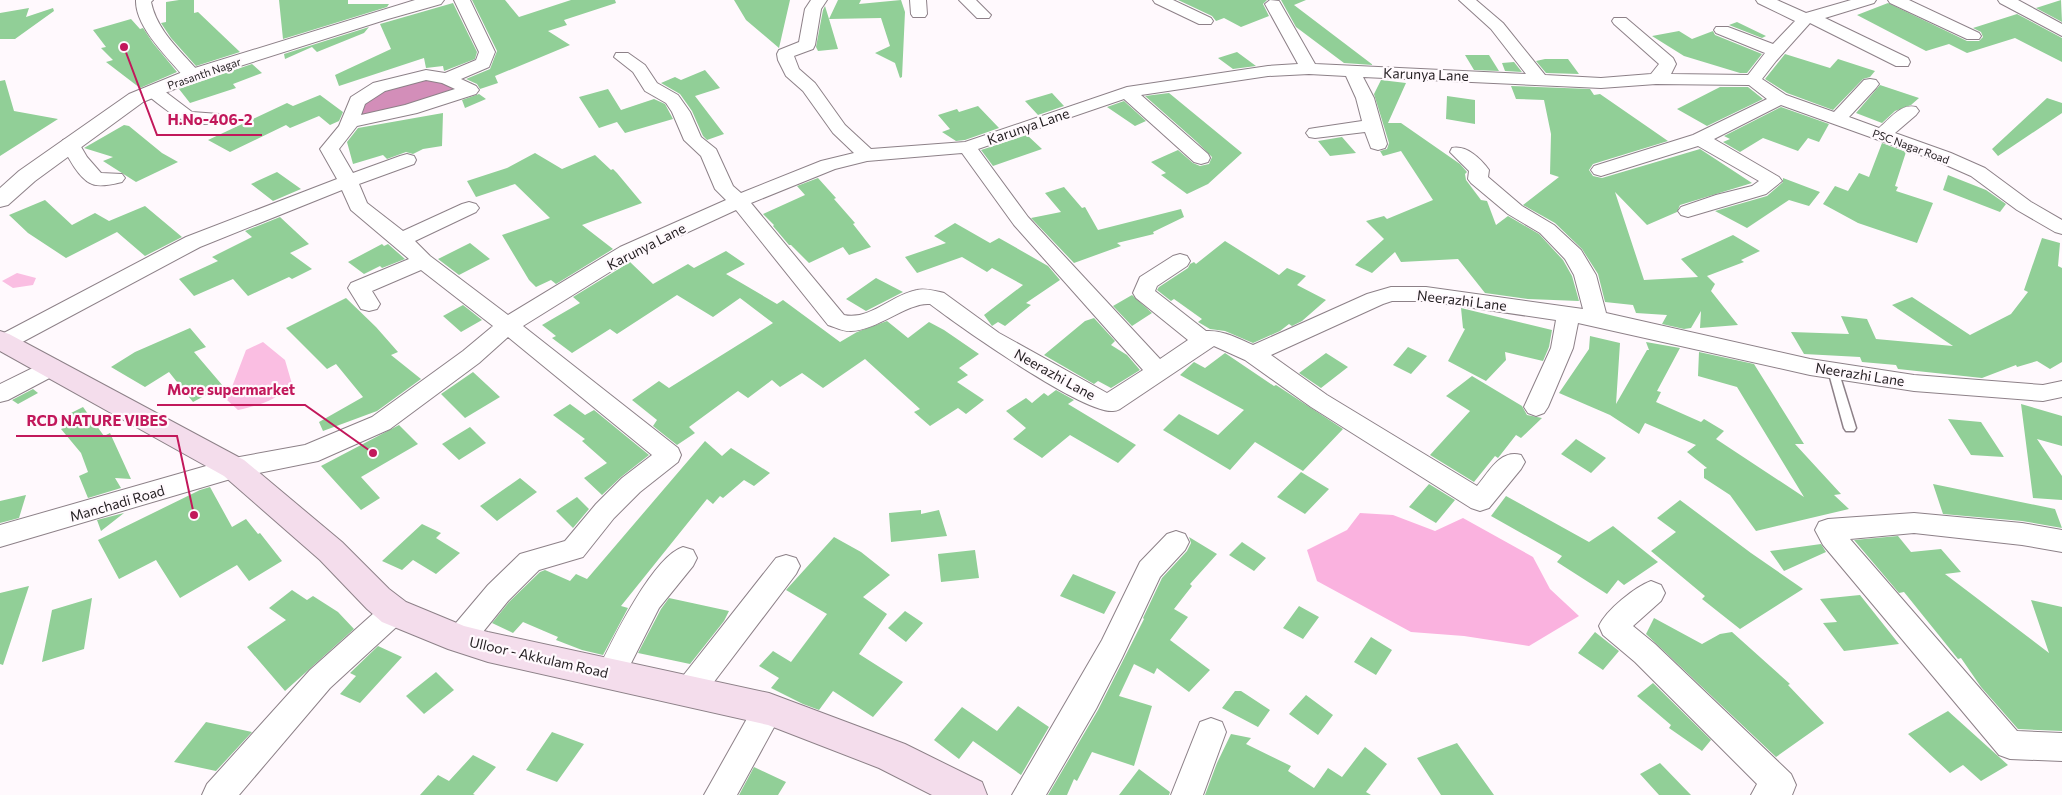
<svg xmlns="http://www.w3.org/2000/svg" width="2062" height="795" font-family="Commissioner,sans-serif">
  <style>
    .green { fill: #fabee2 }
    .forest { fill: #fab2df }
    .water { fill: #d38eb9; stroke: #9e6c8b }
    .building { fill: #91cf97 }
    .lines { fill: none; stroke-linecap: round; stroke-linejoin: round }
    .service-casing { stroke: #8d8188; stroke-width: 3 }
    .minor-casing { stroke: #8d8188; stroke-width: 2 }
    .tertiary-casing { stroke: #8d8188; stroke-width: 2 }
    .secondary-casing { stroke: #8d8188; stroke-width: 2 }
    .service { fill: #fff; fill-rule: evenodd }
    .minor { fill: #fff; fill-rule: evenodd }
    .tertiary { fill: #fff; fill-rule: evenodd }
    .secondary { fill: #f4ddec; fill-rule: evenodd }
    .labels { text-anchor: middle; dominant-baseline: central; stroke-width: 4.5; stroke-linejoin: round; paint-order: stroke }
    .far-street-label { font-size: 11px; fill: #231e21; stroke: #fff9fd }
    .street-label { font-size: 14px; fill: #231e21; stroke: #fff9fd }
    .leader { fill: none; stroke: #c2185b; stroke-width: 2 }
    .callout-dot { fill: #c2185b; stroke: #fff9fd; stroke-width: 2 }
    .callout-label { font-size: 15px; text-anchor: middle; font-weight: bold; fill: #c2185b; stroke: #fff9fd; stroke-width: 4.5; stroke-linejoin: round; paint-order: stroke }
  </style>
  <rect width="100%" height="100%" fill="#fff9fd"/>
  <path class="green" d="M17,273L36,278L33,285L13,288L2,281Z
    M263,342L285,360L292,384C274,402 262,404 238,410L227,400L246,350Z"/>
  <path class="forest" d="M1360,513L1393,515L1435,531L1463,518L1533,557L1550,589L1579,616L1529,646L1464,636L1411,632L1317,581L1307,550L1347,530Z"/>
  <path class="water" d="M438,78L455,87L448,98L361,121V107C389,85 403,83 438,78Z"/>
  <path class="building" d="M179,0H194V13L198,12L240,52L196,66L171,38L161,23L166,22V2Z
    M279,0H348V4H389L387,7L283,39Z
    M472,0H505L519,17L571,0H615L616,3L564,20L567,25L548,31L570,45L495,76L498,83L480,89L477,84L466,79L490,69L497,51Z
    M734,0H790L779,48L746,20Z
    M838,0H861L859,4L901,0L905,12L902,77L900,78L895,63L875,53L890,46L881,18L829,19L838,49L818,51L816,47L823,10L825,6L829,19Z
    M1178,0H1267L1263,4L1269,16L1241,27L1224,18L1216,21L1212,16Z
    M1281,0H1306L1294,5L1373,65L1344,63L1296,27Z
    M2061,0L2062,22L2036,8Z
    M453,3L477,52L475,59L444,71L443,66L426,68L424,58L339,86L335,75L391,49L380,24Z
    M1888,3L1967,41H1979L1983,37L1981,32L1973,28L2017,14L2062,38V62L2015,38L1967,53L1949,44L1926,51L1857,15Z
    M29,8L26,17L53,8L54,11L15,39H0V13Z
    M131,19L140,29L143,28L153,43L177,72L140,88L106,62L113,60L101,48L106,47L93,30Z
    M1737,22L1766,36L1762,38L1729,25Z
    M369,27L364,33L317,52L312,47L285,59L284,54Z
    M1679,31L1692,39L1713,31L1715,35L1762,54L1747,73H1740L1684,56L1652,36Z
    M1237,52L1256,66L1233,69L1218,58Z
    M1785,54L1830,68L1838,59L1875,71L1870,77L1863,79L1833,110L1787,93L1765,79Z
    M1465,55H1489L1499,71L1474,70Z
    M1545,59H1568L1579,74L1546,73L1536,61Z
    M1514,62L1522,72L1505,71L1502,63Z
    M252,64L262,73L233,84L236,88L190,103L179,89Z
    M705,70L720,88L695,96L724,134L707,140L703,136L692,111L680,94L661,83L675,77L681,80Z
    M5,80L14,111L58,119L0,156V81Z
    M1381,80L1406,83L1388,123H1401L1460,164L1467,172L1465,174L1466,180L1481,200L1487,201L1496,225L1508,216L1539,234L1563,260L1572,276L1579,301L1528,299L1485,293L1458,259L1401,262L1395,252L1372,273L1355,265L1384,239L1366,221L1384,216L1387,219L1433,200L1401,151L1383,156L1380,151L1387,149L1389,143L1374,94Z
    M1880,85L1919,98L1911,105L1895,111L1882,123L1856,113Z
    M1511,86L1590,89L1594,95L1600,94L1668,141L1593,164L1589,170L1593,176L1602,178L1700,149L1752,183L1680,205L1677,212L1647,225L1615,192L1644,280L1698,277L1681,259L1733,235L1760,251L1741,260L1744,262L1707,276L1715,284L1711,291L1738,325L1700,328L1701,311L1691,328L1684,329L1662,324L1667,315L1636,313L1633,305L1605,302L1598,274L1582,249L1555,223L1523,205L1559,177L1550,174L1551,134L1544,100L1516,99Z
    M1720,87H1748L1763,99L1707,126L1677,109Z
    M608,89L621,110L654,99L665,104L673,119L625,133L617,122L599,128L579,97Z
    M1052,93L1064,106L1038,115L1025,101Z
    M1169,93L1242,153L1208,184L1187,194L1161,175L1166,173L1151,162L1178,150L1193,163L1200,166L1209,164L1212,157L1197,142L1145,96Z
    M479,94L486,99L465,108L462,100Z
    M320,95L343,112L339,121L330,125L319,116L290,128L286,125L230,152L208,140L287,103L293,106Z
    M1447,96L1475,100V124L1446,119Z
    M2047,98L2062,103V113L1998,156L1992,149Z
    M1124,101L1146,121L1135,126L1107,107Z
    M978,106L999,128L965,140L956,141L942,132L950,129L938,115L957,109L959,112Z
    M1781,107L1829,124L1819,142L1808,138L1798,151L1763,138L1740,152L1723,142L1730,139L1724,136Z
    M443,113L442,146L423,149L413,154L406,152L387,159L383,155L353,164L347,142L358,128Z
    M124,125L129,126L162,153L178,162L136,182L103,161L113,157L84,148Z
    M1027,135L1042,149L993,166L981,150Z
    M1342,137L1356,153L1330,156L1318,141Z
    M1882,143L1906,152L1895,186L1898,187L1896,191L1933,203L1917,243L1858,223L1823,204L1835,186L1848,191L1859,173L1869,177Z
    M535,153L562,169L595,155L611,170L613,169L617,173L642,203L582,225L613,249L556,284L551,280L536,287L529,280L502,235L550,218L515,184L476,197L467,181L507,168Z
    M277,172L301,189L273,201L251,184Z
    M1948,175L1986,190L2006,204L2000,212L1943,190Z
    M818,178L836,198L834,199L855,223L853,224L871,247L849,255L843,247L809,263L791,245H789L773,226L774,225L763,214L805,195L797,186Z
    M1783,178L1820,192L1809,206L1789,200L1747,228L1715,211L1767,196L1783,182Z
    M1064,187L1082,208L1085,207L1098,230L1181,209L1184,217L1153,232L1154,234L1117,243L1121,246L1074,263L1031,218L1061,212L1045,193Z
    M45,200L72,225L95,213L109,221L145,206L182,237L145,256L117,232L66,258L28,233L9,215Z
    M280,217L309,244L290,253L312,269L292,279L289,277L248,296L233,279L194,296L179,279L218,261L212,257L252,237L245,231Z
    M955,223L990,243L999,238L1048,266L1060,280L1026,303L1031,305L1005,326L998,322L992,326L984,315L1023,285L992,268L987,272L962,257L917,273L905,257L946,243L934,236Z
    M2042,238L2060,243L2058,266L2062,268V362L2050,369L2037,361L2017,367L2016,365L1982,378L1898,369L1896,365L1862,362L1860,357L1804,354L1791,332L1849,334L1841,316L1867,319L1876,339L1953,346L1892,305L1912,297L1970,335L2011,314L2028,292L2024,290Z
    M1225,241L1279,275L1287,268L1306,276L1297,285L1326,300L1302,321L1292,326L1289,324L1280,331L1253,343L1225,331L1210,329L1198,322L1202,319L1174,299L1171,301L1157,290L1159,287L1188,268L1190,264L1194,262L1196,264Z
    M470,243L490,259L459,275L438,259Z
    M382,244L384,246L388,244L405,259L382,268L380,266L364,274L348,262Z
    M726,251L745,264L726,274L777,304L783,300L840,342L857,332L887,321L908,338L929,322L944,330L979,354L959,368L968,375L957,382L984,400L966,414L958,408L930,426L914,412L920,409L865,359L823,388L802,373L780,387L772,380L748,398L738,391L689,427L695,433L677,445L653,426L657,420L632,400L659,381L669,388L773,323L740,298L713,317L677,295L617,334L610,329L572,353L552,338L556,336L542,325L580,303L573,297L630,262L653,284L688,264L694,268Z
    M876,278L903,292L866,311L846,299Z
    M1132,295L1152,313L1132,326L1113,306Z
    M346,298L376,327L398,352L391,355L421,379L377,411L323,431L319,422L363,397L336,364L327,369L286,328Z
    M463,305L482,320L461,332L443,316Z
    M1461,308L1552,330L1549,347L1543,361L1505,352L1506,360L1486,381L1448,361L1465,329L1463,328Z
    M1094,318L1115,341L1111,345L1127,355L1140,370L1111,388L1098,381L1094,384L1044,355L1085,321Z
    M190,328L206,347L194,352L223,386L193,402L169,372L145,387L111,367L135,352Z
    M1590,336L1620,343L1616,404L1647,350H1649L1646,342L1680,348L1657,391L1661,392L1656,402L1701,422L1704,419L1724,431L1716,439L1804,497L1737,387L1698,376L1699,352L1754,364L1804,444H1795L1841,494L1834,495L1849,509L1756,531L1730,495L1704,478V469L1707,468L1687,452L1696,445L1645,423L1639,434L1610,415L1559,393L1589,349Z
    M1408,347L1427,356L1411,374L1393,365Z
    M1225,353L1274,386L1276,385L1343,429L1303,471L1255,442L1230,470L1163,430L1179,414L1218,435L1244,410L1180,375L1194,362L1205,368Z
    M1326,353L1348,367L1321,388L1299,373Z
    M473,372L500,397L465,418L441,394Z
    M1472,376L1522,406L1527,415L1542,418L1521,438L1516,435L1498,458L1495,456L1474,482L1430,455L1470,411L1446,396Z
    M33,389L38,393L18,404L12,400Z
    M1056,390L1074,400L1068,404L1136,445L1118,463L1070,435L1042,458L1013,439L1026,428L1006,411L1026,398L1032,403L1044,393L1048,396Z
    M570,404L585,415L594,410L649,455L621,477L602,495L584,478L607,463L582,441L585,439L553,415Z
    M2021,404L2062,416V446L2037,439L2062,476V500L2033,498Z
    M83,407L104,436L110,433L131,479L115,478L121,488L88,498L79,476L88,472L81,453L61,429L65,427L59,419Z
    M1948,419L1981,422L2004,457L1971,455Z
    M399,425L418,444L361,477L380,498L361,510L321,466Z
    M470,427L486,443L459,460L442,444Z
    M1576,439L1606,458L1591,473L1561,454Z
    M705,441L722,456L731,448L770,473L754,486L744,480L723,498L720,496L713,504L707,499L621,606L628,608L603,655L582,650L556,640L558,637L523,622L513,633L492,623L509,602L540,572L545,570L570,581L576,574L587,579Z
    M1301,472L1329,489L1305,514L1277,497Z
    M520,478L537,492L497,521L480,506Z
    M1429,484L1455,500L1436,523L1409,507Z
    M1933,484L2055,509L2062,528L2022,521L1943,514Z
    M210,487L232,527L246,519L258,534L260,533L282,561L249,581L237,565L180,598L156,560L119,579L98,540L200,490Z
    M26,495L19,518L0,523V501Z
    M1506,496L1589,542L1613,526L1658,562L1624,585L1618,580L1607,594L1557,562L1562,556L1491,516Z
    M577,497L589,509L573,528L556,511Z
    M1680,500L1751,553L1803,589L1740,629L1702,599L1705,596L1651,551L1676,532L1657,518Z
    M921,510V514L939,510L947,536L891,542L889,513Z
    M124,513L101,531L97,520Z
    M422,524L441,533L436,538L460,553L436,574L413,560L402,570L382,561Z
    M1898,536L1911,552L1941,549L1961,572L1945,574L2049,653L2031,600L2062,607V731L2018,729L1981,687L1961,658L1958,659L1904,592L1899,593L1854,540Z
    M834,537L861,552L890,575L863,597L887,614L859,654L903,682L873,717L833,691L819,710L803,704L771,688L779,678L759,666L773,651L791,662L827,614L786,590Z
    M1189,537L1217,554L1190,584L1192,586L1174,609L1188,617L1170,640L1210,670L1189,692L1157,668L1154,674L1134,664L1119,696L1152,706L1134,766L1092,752L1077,781L1074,779L1067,795H1048L1098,710L1144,619L1143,618L1162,578L1187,551L1191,543Z
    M1242,542L1266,558L1254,571L1229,555Z
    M1821,544L1826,552L1784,571L1770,551Z
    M975,550L979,578L941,582L938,554Z
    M1073,574L1116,592L1104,614L1060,596Z
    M29,586L3,665L0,664V593Z
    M292,590L307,600L313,596L338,612L354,629L285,691L247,647L286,620L269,608Z
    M1860,595L1899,644L1844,651L1823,623L1837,622L1820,599Z
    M92,598L84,649L42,662L52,610Z
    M669,598L729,611L724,621L690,664L638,653L661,609Z
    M1299,606L1319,617L1303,639L1283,628Z
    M905,611L923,623L906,642L888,628Z
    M1654,618L1702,644L1720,634L1732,632L1790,684L1788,685L1824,723L1776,757L1646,634Z
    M1595,632L1619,651L1603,670L1578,653Z
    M1371,637L1392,650L1376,675L1354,662Z
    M378,646L402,657L360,703L340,694L356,676L350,673Z
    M436,672L454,690L424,714L406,696Z
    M1653,683L1711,740L1702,751L1669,728L1671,725L1637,696Z
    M1235,691H1241L1270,710L1258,727L1222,708Z
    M1306,695L1333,715L1318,735L1289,714Z
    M1018,706L1049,727L1021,775L973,741L959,759L934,740L962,707L997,731Z
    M1948,711L2008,765L1981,781L1963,765L1950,773L1908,734Z
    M206,722L252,732L216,771L174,762Z
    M552,732L584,744L557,782L526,770Z
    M1231,734L1251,738L1246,744L1291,766L1288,771L1314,788L1328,768L1342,777L1365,747L1387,764L1366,792L1371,795H1205L1217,763Z
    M1457,743L1494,795H1441L1417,758Z
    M473,755L496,767L473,794L475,795H420L438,775L449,781Z
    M1660,763L1691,795H1659L1640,774Z
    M754,767L786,782L778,795H739Z
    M1139,769L1170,792L1169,795H1119Z"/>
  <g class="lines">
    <defs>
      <path id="service" d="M1833,366L1838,370L1856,428L1854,431H1846L1844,428L1828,370Z"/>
      <path id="minor" d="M136,0H153L151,2C157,31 180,50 198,71L201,75L198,79L192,80L186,79C169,59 135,27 136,0Z
        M454,0H470L495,52L489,67L461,79L476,86L479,90L476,94L417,113L357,126L339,149L353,173L400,156L407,154L414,156L416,160L414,164L359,184L367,203L403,231L462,204L469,202L476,204L479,208L476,212L415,241L430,256L508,315L620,247L726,200L715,189L701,156L684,140L672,112L666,103L645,91L633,72L614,57L616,53H628L645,65L657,83L678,95L690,112L701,137L716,149L733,186L741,193L821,161L854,153L833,133L803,91L786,76L778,60L777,54L779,50L799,42L805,9L811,0H827L821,9L815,45L813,49L794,56L799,69L815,83L845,125L871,149L965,142L1127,87L1268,66L1298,64L1265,4L1270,0L1279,1L1315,64L1526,74L1491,29L1459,0H1476L1503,23L1545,75L1601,78L1651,74L1659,64L1614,24L1612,21L1614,18H1626L1673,58L1676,64L1671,74L1748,75L1765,53L1716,33L1714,30L1716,27H1728L1773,44L1795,21L1758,3L1756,0H1777L1806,13L1851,0H1876L1874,3L1825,18L1908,58L1910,62L1908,66H1896L1810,23L1776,61L1762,79L1786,95L1834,112L1864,80L1870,79L1876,80L1879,84L1876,88L1849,117L1879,128C1890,119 1901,103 1916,107L1919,111L1916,115L1895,133L1951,153L1985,168L2031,202L2062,220V234L2055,232L2017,210L1971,176L1937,161L1781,105L1714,139L1779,177L1782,181L1766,194L1688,217L1681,215L1678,211L1681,207L1716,195L1752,186L1759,181L1698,146L1601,176L1594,174L1591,170L1594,166L1693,135L1767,99L1749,85L1656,84L1601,88L1363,77L1374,98L1387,144L1385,148L1378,150L1371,148L1365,132L1315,138L1309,137L1306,133L1309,129L1315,128L1362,121L1356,98L1346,76L1309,74L1268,76L1141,95L1208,154L1210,158L1208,162L1201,164L1194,162L1124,99L978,149L1028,217L1160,359L1188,340L1136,298L1133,293L1140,277L1173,256L1180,254L1187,256L1190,261L1187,266L1157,286L1155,291L1206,331C1223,330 1237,338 1253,345L1367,294L1391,287H1426L1583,309L1574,275L1565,259L1540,233L1508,214L1471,183L1468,179L1469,171L1450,152L1452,148C1467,145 1481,159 1489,170L1488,177L1522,206L1554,225L1581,250L1596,275L1606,313L1810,359L1914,375L2043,385L2062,381V397L2043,401L1914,391L1810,375L1578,323L1573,348L1548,407L1544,413L1536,416L1528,413L1524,407L1551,348L1556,320L1426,301H1392L1383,304L1271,355L1327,395L1477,486C1489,472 1500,449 1521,455L1525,462L1521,469L1489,508L1480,511L1471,508L1311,407L1245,360L1214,346L1120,409C1118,410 1116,411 1113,411C1083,414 959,326 930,304C908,302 878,330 851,331C844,332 835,327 828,325L736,210L634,257L523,326L678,448L681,455L678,462L640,492L614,518L583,557L539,570L508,601L470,648L460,651L450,648L446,639L450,630L488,585L520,554L565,541L596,504L622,478L652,455L508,337L479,363L390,429L318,461L234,478L0,547V525L234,458L305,445L372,417L463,351L493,326L421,270L372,291L380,304L377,309L369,311L361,309L348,288L351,283L409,259L351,210L342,190L200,247L13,347L5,350L0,348V335L186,237L337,179L320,149L339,126L351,97L373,83L426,70L445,73L476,60L479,52ZM426,80L442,83L455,89L405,105L361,115L365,104L385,91ZM962,153L1014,225L1143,370L1107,393L999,333L944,293C935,291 925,288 917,290C893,294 869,321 844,315L751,203L835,169L867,161Z
        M910,0H926L927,14L925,17H913L911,14Z
        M959,0H976L991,15L989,18H977Z
        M1153,0H1173L1211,18L1213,21L1211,24H1199L1155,3Z
        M1888,0H1909L1979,33L1981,36L1979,39H1967L1890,3Z
        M1998,0H2018L2062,24V36L2000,3Z
        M153,86L159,87L192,112L219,114L222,118L219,122C186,130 171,113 147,95L144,91L147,87Z
        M70,138L77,140L87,157L101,173L122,174L125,178L122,182C114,184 97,188 90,183C78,177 67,155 61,144L63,140Z
        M51,359L59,361L63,367L59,373L8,400L0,402V384Z
        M1914,513L2022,523L2062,530V552L2022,545L1914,533L1850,539L2017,731L2062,733V761L2010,759L1999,755L1823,545L1815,530L1819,522L1828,519Z
        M1176,531L1185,534L1189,542L1185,550L1160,577L1122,658L1096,709L1046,795H1012L1102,640L1140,562L1167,534Z
        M683,547L693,550L697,558L693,566L659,608L621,683L611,687L601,683L596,674C611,643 652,557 683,547Z
        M786,555L796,558L800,566L796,574L701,699L690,703L679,699L675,690L679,681L776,558Z
        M1651,581L1661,585L1665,593L1661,601L1633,626L1655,644L1791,774L1796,785L1792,795H1751L1757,784L1635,662L1603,635L1599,626C1606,610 1635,587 1651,581Z
        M394,600L404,604L408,612L404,620L330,688L239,795H202L207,784L310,670L384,604Z
        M769,695L780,699L784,709L737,795H704L758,699Z
        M1211,718L1222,722L1226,732L1203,795H1171L1200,722Z"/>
      <path id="tertiary" d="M415,0H444L441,4L388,19L199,79L143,102L35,181L8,205L0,207V188L19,171L129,94L185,71Z"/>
      <path id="secondary" d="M0,331L9,334L244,460L342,542L389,589L406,602L464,626L488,632L769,693L905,744L982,782L987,795H932L879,768L768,725L488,662L448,649L382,622L367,609L320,560L224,476L0,351Z"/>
    </defs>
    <use href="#service" class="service-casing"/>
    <use href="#minor" class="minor-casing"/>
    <use href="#tertiary" class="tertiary-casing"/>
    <use href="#secondary" class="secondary-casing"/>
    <use href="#service" class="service"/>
    <use href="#minor" class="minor"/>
    <use href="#tertiary" class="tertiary"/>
    <use href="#secondary" class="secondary"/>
  </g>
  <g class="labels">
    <g class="far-street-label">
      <text transform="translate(204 73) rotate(-19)">Prasanth Nagar</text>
      <text transform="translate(1911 146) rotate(20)">PSC Nagar Road</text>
    </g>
    <g class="street-label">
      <text transform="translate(1426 74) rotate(2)">Karunya Lane</text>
      <text transform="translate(1028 126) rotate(-19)">Karunya Lane</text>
      <text transform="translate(646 246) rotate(-27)">Karunya Lane</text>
      <text transform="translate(1462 300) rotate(7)">Neerazhi Lane</text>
      <text transform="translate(1055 374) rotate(29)">Neerazhi Lane</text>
      <text transform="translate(1860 374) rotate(9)">Neerazhi Lane</text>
      <text transform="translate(117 503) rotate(-16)">Manchadi Road</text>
      <text transform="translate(539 657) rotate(13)">Ulloor - Akkulam Road</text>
    </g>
  </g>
  <path class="leader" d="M124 47L157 135H262M373 453L305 405H157M194 515L177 436H16"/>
  <g class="callout-dot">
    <circle cx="124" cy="47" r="5"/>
    <circle cx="373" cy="453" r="5"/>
    <circle cx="194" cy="515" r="5"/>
  </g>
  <g class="callout-label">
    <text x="210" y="125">H.No-406-2</text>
    <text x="231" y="395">More supermarket</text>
    <text x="97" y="426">RCD NATURE VIBES</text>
  </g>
</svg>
